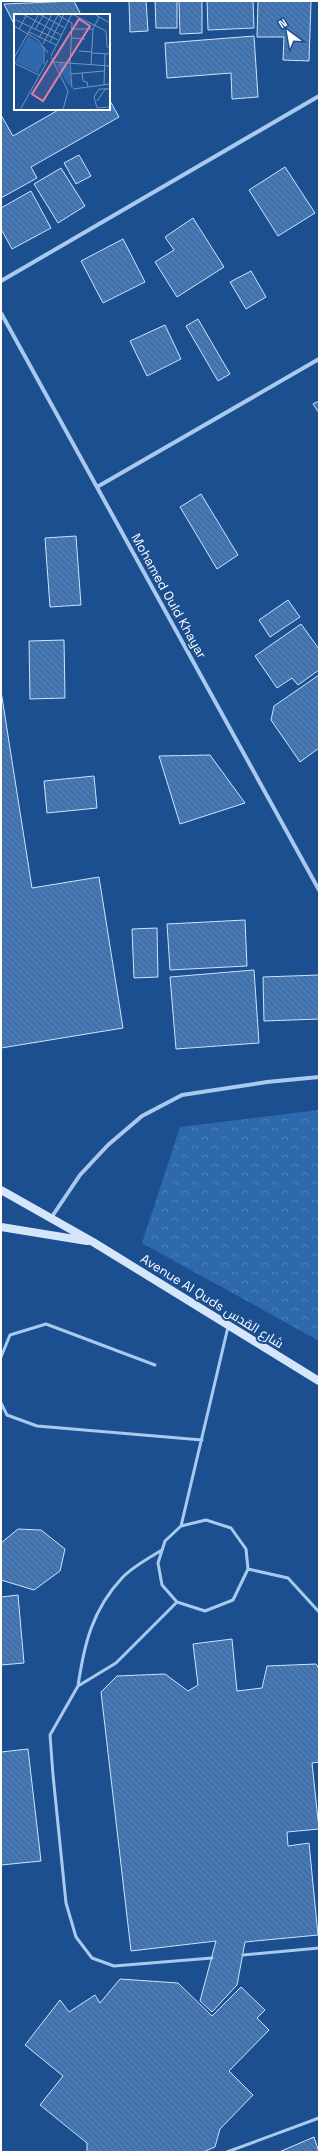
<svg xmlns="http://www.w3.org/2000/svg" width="320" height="2153" font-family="'Space Grotesk',Cairo,sans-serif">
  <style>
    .park { fill: url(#park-crowns) }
    .building { fill: url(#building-back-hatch); stroke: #cfe3fa }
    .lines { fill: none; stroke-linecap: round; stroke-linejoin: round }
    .lane { stroke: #a9c9ee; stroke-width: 3 }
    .street { stroke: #a9c9ee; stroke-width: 4 }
    .secondary { stroke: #d6e6fa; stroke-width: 8 }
    .labels { text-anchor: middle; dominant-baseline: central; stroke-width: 4; stroke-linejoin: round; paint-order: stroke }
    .street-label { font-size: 13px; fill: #fff; stroke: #1b4f8f }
    .inset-road { fill: none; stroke: #7695bc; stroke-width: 1 }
    .view { fill: #dd80a5; fill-opacity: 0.15; stroke: #dd80a5; stroke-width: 2 }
    .inset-edge { fill: none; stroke: #fff; stroke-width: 2 }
  </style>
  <defs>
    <pattern id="park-crowns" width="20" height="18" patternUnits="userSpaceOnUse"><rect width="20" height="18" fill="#2e69ad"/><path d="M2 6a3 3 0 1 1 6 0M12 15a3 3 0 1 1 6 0" fill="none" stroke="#4d80b9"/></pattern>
    <pattern id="building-back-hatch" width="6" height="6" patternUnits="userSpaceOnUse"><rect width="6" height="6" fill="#4478b7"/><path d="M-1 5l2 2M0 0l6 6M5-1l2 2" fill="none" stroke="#486282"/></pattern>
  </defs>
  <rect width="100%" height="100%" fill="#1b4f8f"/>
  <path class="park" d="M319,1110V1341L142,1243L180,1127Z"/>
  <path class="building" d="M74,1L81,15H15V26L4,4Z
    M129,1H146L148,31L130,32Z
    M155,1H177V28H156Z
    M179,1H202V33L180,34Z
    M207,1H253L254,28L208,30Z
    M258,1H311L309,61L283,60L284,37H257Z
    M254,36L258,97L232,99L231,73L167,78L165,43Z
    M109,99L119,117L31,167L37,178L1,198V115L13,136L60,109H109Z
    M79,155L91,176L76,184L64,163Z
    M285,167L315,213L278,236L249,190Z
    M61,168L85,206L58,223L34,184Z
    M31,191L51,228L12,249L1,229V208Z
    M193,218L224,267L177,297L155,262L174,250L165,237Z
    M123,239L145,282L103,303L81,261Z
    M251,271L266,297L246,309L230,282Z
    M198,319L230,374L218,381L186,326Z
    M165,325L181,359L147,376L130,341Z
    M319,401V413L313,404Z
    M201,494L238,555L217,569L180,507Z
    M76,536L81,605L50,607L45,538Z
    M288,600L300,617L270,637L259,620Z
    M301,624L319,649V670L298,685L292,678L277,688L255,656Z
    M64,640L65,698L30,699L29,641Z
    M319,675V748L300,762L271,720L274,706Z
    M1,691L32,888L99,877L123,1028L1,1048Z
    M210,755L245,803L180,824L159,756Z
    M94,776L97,808L47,813L44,781Z
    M245,920L247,966L170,970L167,924Z
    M157,928L158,977L134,978L132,929Z
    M254,970L259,1043L176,1049L170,977Z
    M319,975V1019L264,1021L263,977Z
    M18,1529L41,1530L65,1549L60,1571L34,1590L1,1580V1543Z
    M18,1595L24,1663L1,1665V1597Z
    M232,1639L237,1691L262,1688L267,1666L316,1664L319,1669V1762L312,1763L319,1829L287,1832L288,1846L309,1843L318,1935L245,1942L237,1985L212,2012L200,2001L216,1941L131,1951L101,1692L117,1676L165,1674L188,1691L198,1685L193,1644Z
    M28,1749L41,1861L1,1865V1752Z
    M120,1979L178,1983L212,2016L241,1987L265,2010L257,2018L269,2030L229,2071L253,2095L220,2129L215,2147L203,2152H87V2143L40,2105L63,2076L25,2045L60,2000L69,2012L95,1995L100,2003Z
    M314,2137L319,2152H279Z"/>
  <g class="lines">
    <path class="lane" d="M1,1357L10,1335L46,1324L155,1365
      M1,1403L7,1415L37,1426L202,1440
      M206,1520L231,1528L246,1549L248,1569L233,1600L205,1611L177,1602L162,1585L158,1563L165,1541L181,1526Z
      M181,1526L228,1327
      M248,1569L288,1578L319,1612
      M177,1602L116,1663L78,1686L50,1735L53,1775L66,1903L76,1937L92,1958L114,1966L212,1958
      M78,1686C84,1645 92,1610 122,1578C132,1567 149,1558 162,1550
      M243,1955L319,1948
      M227,2152L319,2118"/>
    <path class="street" d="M1,281L319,96
      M1,313L319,890
      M97,487L319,359
      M51,1218L80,1175L108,1145L142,1116L182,1095L267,1082L319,1077"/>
    <path class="secondary" d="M1,1190L93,1242L319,1381
      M1,1227L87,1241"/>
  </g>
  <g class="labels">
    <g class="street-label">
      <text transform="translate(169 596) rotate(61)">Mohamed Ould Khayar</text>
      <text transform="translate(212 1301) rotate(32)">Avenue Al Quds شارع القدس</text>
    </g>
  </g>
  <g transform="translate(14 14)">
    <rect width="96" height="96" fill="#1b4f8f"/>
    <path d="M47,48L55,52L57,72L54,71L43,51Z" fill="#2e69ad"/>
    <path d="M14,22L29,32V49L24,59L1,48Z" fill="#2e69ad"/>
    <path class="inset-road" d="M9,0L47,21M25,0L51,14M42,0L58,9L56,51L58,74M58,0L92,17L93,33H96M80,0L96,9M0,5L44,26M0,12L24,26L34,39M5,15L13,0M58,15H79M21,16L30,0M15,18L42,31M25,24L38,0M58,24L71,25M36,28L50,0M29,30L44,1M30,33V50M65,37L78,38M78,39L96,40M37,42L58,0M37,43L54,77L49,96M0,44L25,0M40,48L96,52M0,49L25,61M77,51L79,15L85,3M68,59L69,67L73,68L74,73M57,60L90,57M90,71L91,40M59,75L96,70M96,75H85L80,83L83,94L96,93M83,87L92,74M6,96L34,46"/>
    <path class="view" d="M65,5L76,12L29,87L18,80Z"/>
    <rect width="96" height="96" class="inset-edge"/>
  </g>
  <rect width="320" height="2153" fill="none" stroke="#ffffff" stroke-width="4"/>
  <g transform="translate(288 32) rotate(328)" stroke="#1b4f8f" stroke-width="3" paint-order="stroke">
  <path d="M0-3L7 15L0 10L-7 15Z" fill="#ffffff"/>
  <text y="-6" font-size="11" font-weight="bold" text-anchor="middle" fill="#ffffff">N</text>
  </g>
</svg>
